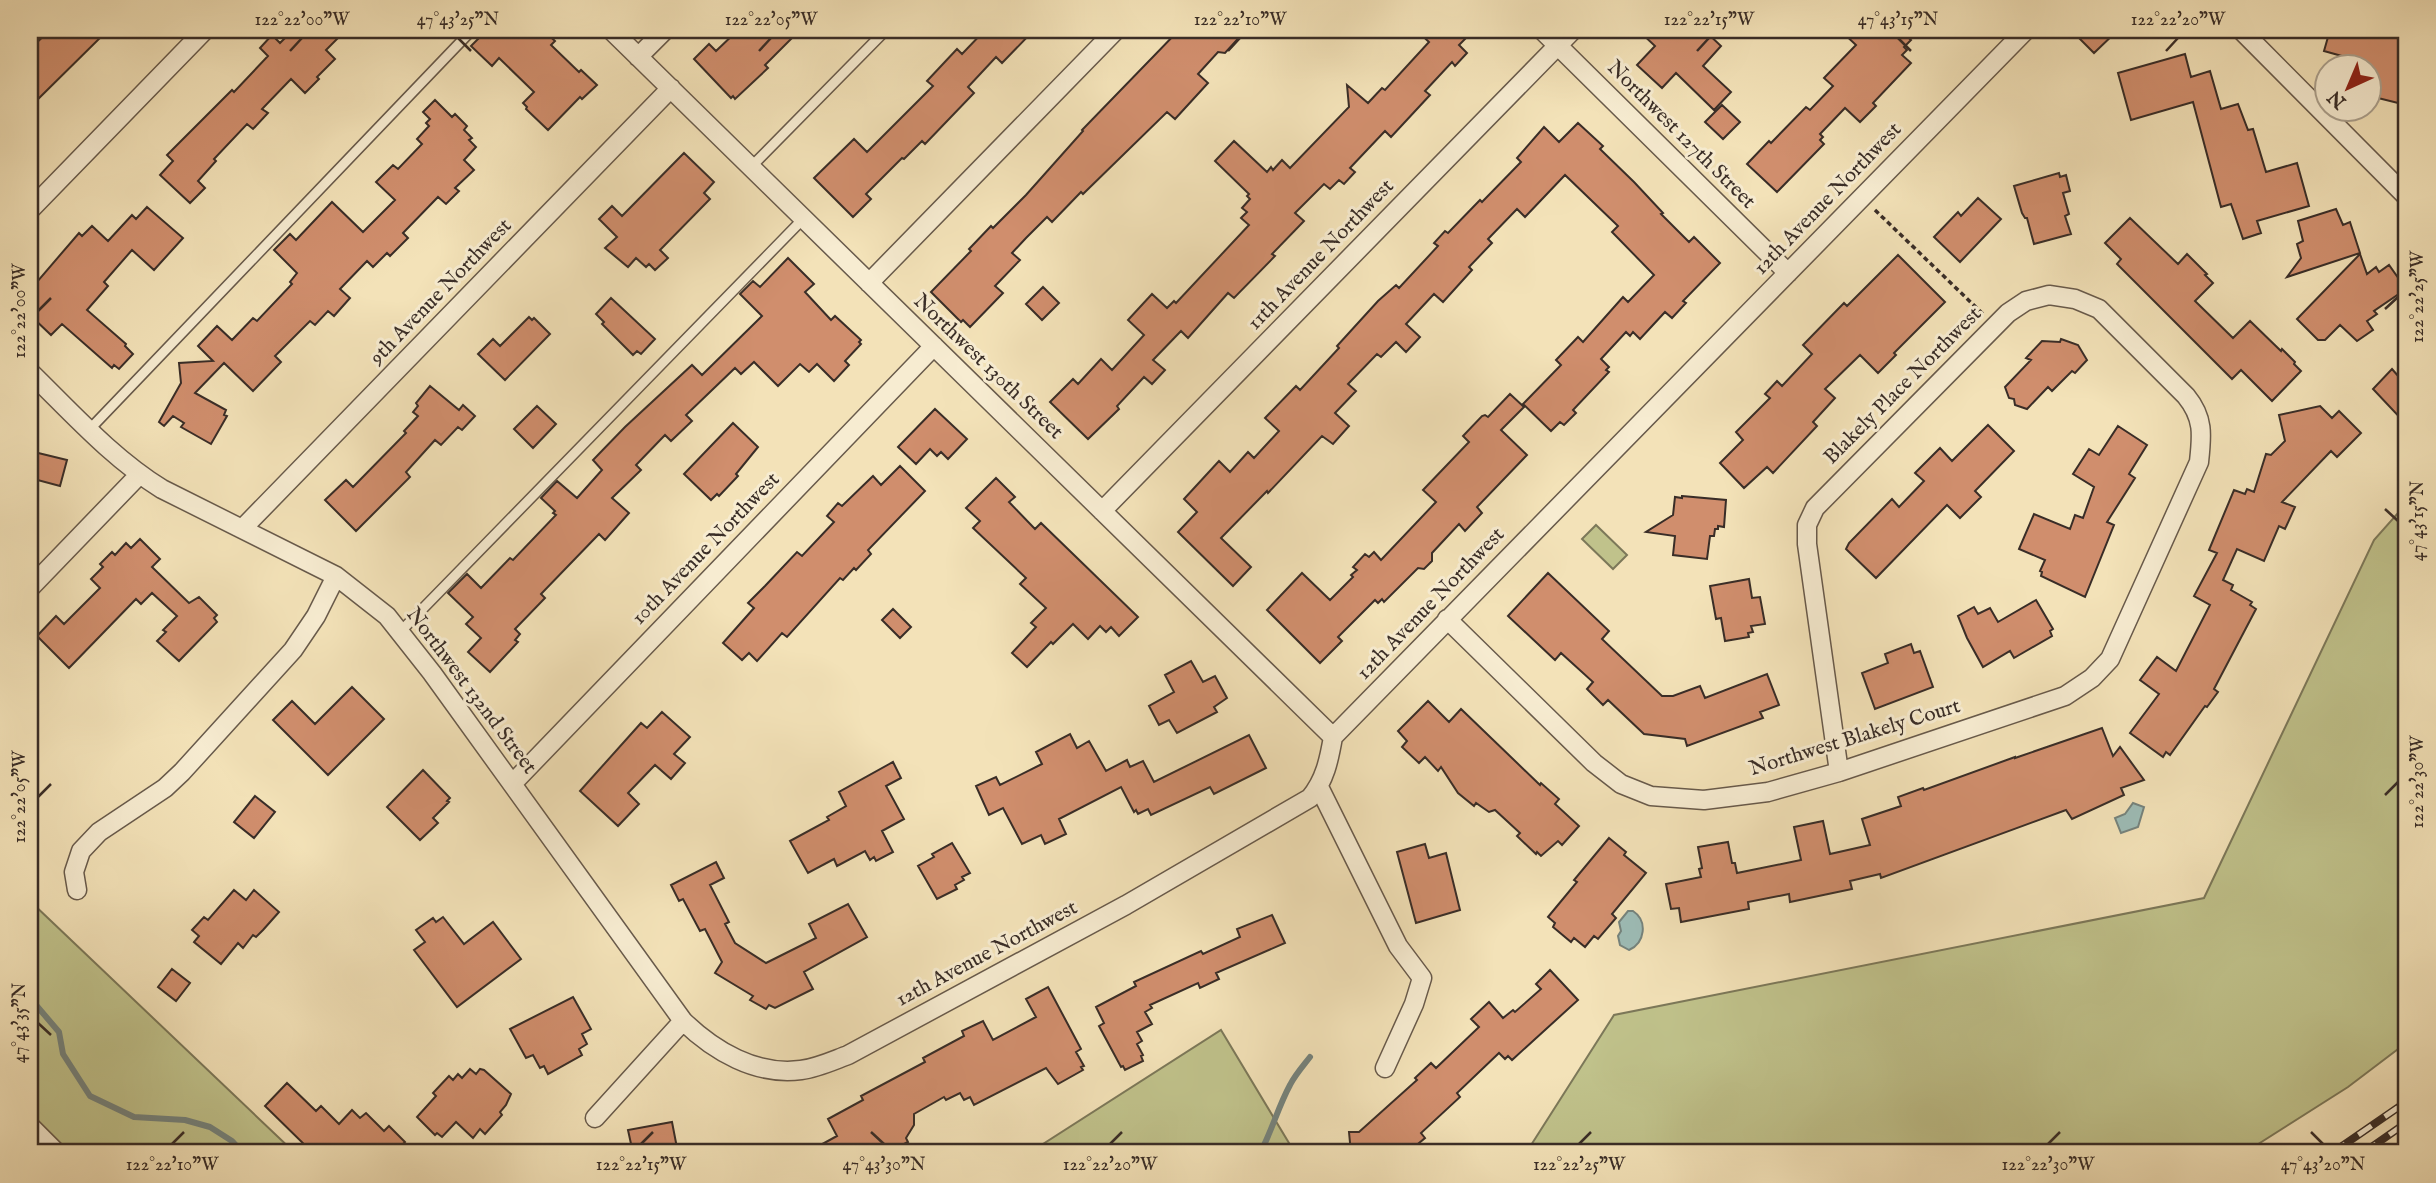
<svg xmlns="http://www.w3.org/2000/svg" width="2436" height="1183" font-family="'IM FELL English',serif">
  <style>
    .green { fill: #c0c28b; stroke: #7c7859; stroke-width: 2 }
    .water { fill: #9dbcb6; stroke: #75837d; stroke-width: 2 }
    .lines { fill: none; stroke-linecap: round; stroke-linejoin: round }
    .stream { stroke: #75837d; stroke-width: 6 }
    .building { fill: #d08e6d; stroke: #392d27; stroke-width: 2 }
    .service-casing { stroke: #685a4b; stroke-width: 12 }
    .minor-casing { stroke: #685a4b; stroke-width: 21 }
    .path { stroke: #392d27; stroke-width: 3.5; stroke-dasharray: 5 3.5; stroke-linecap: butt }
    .service { stroke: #f7ecd1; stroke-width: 9 }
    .minor { stroke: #f7ecd1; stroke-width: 18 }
    .rail-casing { stroke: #392d27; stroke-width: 8 }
    .rail { stroke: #f7ecd1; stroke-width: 5; stroke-dasharray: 16; stroke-linecap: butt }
    .ticks { fill: none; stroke: #392d27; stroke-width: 2.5 }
    .labels { text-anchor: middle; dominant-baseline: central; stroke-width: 6; stroke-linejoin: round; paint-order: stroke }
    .street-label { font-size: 21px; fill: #392d27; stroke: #f7ecd1 }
    .neatline { fill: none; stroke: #392d27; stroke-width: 2.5 }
    .ticks-label { font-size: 18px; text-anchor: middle; fill: #392d27 }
  </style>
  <rect width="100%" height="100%" fill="#f3e2b8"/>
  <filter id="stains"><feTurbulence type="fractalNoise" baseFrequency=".00286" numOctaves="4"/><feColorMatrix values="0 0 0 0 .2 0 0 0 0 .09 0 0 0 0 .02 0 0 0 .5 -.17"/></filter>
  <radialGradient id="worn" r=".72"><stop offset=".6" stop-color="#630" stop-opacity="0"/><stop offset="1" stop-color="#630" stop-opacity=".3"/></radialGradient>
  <path class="green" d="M2406,504V1043L2348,1087L2244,1153H1526L1614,1015L2204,898L2374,540Z
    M1596,525L1627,555L1613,569L1582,539Z
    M30,901L295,1153H30Z
    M1221,1030L1295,1153H1029Z"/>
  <path class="water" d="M2133,803L2144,807L2138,827L2121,833L2115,818L2125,814Z
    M1628,911H1633C1648,921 1645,943 1629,950L1620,945L1618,936L1621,931L1619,922Z"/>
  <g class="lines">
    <path class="stream" d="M30,998L59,1032L63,1054L90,1096L134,1117L185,1120L210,1127L232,1141L243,1153
      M1260,1153C1272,1131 1278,1107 1290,1085C1295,1075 1303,1066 1310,1057"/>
  </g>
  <path class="building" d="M50,30H108L30,107V49Z
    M293,30H346L326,50L335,59L317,77L319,79L305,93L291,79L262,109L268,113L253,129L247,124L214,159L216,161L198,181L205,188L190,203L160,175L173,161L167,155L232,90L234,92L268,56L260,48L272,35L280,43Z
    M487,30H543L555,41L551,45L579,72L581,70L597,85L582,99L580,97L548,130L526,109L527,107L523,103L534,92L499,58L492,66L471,46Z
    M738,30H800L765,65L768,68L735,99L733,96L731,98L694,59L709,44L716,51Z
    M985,30H1034L1002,63L996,57L968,87L974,93L925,144L922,141L904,159L902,158L866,194L871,199L853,217L814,178L854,139L867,152L933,86L927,81L957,49L962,54Z
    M1179,30H1246L1225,53L1218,52L1198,74L1208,83L1175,119L1167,112L1083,194L1081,192L1052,222L1047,217L1026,238L1012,253L1020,260L995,286L1003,293L970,327L963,320L961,322L931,292L971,251L969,249L991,226L993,228L1026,195L1083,131L1082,130Z
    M1416,30H1474L1459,45L1467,53L1455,66L1452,62L1425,91L1430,95L1391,137L1385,131L1350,168L1355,172L1344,184L1339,180L1330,189L1324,184L1295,213L1304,221L1272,254L1275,256L1234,298L1228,293L1188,338L1181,331L1153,360L1165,370L1152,384L1144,377L1117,406L1119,409L1088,439L1050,402L1073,379L1078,384L1101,359L1112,370L1144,335L1128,320L1152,294L1167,308L1174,301L1176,303L1249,225L1241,218L1247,212L1242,208L1250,199L1247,196L1249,194L1215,161L1234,141L1267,172L1271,167L1273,170L1282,160L1290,168L1349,107L1347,85L1368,103L1382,88L1385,90L1429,42Z
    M1638,30H1704L1721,46L1703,66L1731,92L1714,110L1676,73L1662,88L1637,65L1655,46Z
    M1840,30H1900L1911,40L1904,47L1907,50L1902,55L1911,63L1873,103L1876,106L1860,122L1845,108L1820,134L1823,137L1820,140L1824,144L1777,192L1747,164L1769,141L1771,143L1806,107L1810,110L1833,86L1824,78L1856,45Z
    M2071,30H2118L2094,53Z
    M2330,30H2402L2399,39L2406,41V105L2378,98L2380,90L2370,87V66H2366L2367,63L2324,51Z
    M2185,54L2191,77L2210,71L2221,109L2238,104L2248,130L2253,129L2266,172L2297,163L2309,206L2257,221L2261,233L2243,239L2231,204L2221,207L2193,102L2131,120L2118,73Z
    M435,100L452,117L455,114L467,126L464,130L472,138L469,140L476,147L464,160L474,170L455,188L459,191L446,204L438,197L403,233L408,238L390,256L387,253L373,267L367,261L340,289L350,298L334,316L328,311L315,325L310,321L275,356L281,362L253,391L224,363L195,393L226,410L224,415L227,416L211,444L181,427L184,423L173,416L164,426L159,422L181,383L179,363L213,361L198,346L217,326L232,340L253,318L257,321L292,284L290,282L297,273L274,250L290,234L296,240L332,202L363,232L395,200L376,182L393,165L398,169L422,144L417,139L429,126L426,123L430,119L423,112Z
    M1722,105L1740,122L1723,139L1705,122Z
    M1578,123L1603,146L1600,149L1634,182L1663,213L1661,214L1689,242L1694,237L1720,263L1683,301L1686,303L1672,318L1665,312L1640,339L1633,332L1630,336L1626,332L1601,359L1609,367L1606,370L1609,372L1573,410L1576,413L1564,425L1560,422L1551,431L1523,404L1561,365L1556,360L1578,337L1583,342L1623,297L1628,302L1654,275L1612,232L1618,226L1565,175L1525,217L1517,209L1488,239L1492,243L1469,267L1472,270L1443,302L1434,294L1406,324L1420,337L1406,352L1396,342L1381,357L1377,354L1348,384L1356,391L1335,413L1349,426L1333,444L1322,436L1268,493L1267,491L1221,538L1251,567L1233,586L1178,532L1197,512L1184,499L1219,461L1230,472L1248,452L1254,458L1279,431L1265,418L1296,386L1300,390L1339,348L1337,346L1378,301L1396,285L1399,288L1438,246L1434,243L1445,231L1448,233L1480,200L1482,202L1521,162L1517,158L1544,127L1559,142Z
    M684,153L714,182L704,193L710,199L660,250L668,258L655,270L649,264L646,267L636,258L628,267L605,248L617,237L599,219L612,206L622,216Z
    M2059,173L2060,177L2066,175L2070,191L2063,193L2069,214L2065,216L2071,234L2034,244L2027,218H2025L2022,213L2014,186Z
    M1978,198L2001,219L1960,262L1934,237L1958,212L1961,216Z
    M147,207L183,238L154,270L132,250L104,282L108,286L87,310L126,344L125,346L133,354L119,369L114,365L112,368L62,324L51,335L30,315V290L79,233L82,236L92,226L108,241L132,215L136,219Z
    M2336,209L2343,225L2350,222L2360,253L2287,277L2301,258L2297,244L2303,241L2298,221Z
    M2130,218L2178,264L2187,254L2207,274L2205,275L2213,283L2195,301L2233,338L2250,321L2281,351L2282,349L2295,362L2294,364L2301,371L2272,401L2241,370L2232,379L2117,264L2121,259L2105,243Z
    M2360,254L2367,274L2376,267L2379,272L2389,265L2406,289L2374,311L2377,314L2367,321L2373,330L2357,341L2340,325L2325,340H2318L2297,319Z
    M1898,255L1945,302L1894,353L1896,355L1878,373L1860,355L1825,389L1835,398L1813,422L1817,426L1773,473L1767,467L1744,488L1720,463L1743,440L1736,432L1770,398L1765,394L1777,381L1782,386L1812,354L1803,345L1844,303L1847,306Z
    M788,258L814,284L805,292L831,320L835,316L861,340L859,342L861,344L845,361L849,365L834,381L817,364L809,372L800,364L778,386L754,362L741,374L735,368L686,415L692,421L671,441L665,435L636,465L641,470L612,498L629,513L605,540L599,534L541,594L545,598L515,629L520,634L515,640L518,642L490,672L468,652L481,638L466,624L473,617L448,593L467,574L481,588L510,558L513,560L556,515L553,513L555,511L541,498L557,481L577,498L602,470L593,460L625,427L692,365L702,375L762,316L740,294L753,281L760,287Z
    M1043,287L1059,303L1042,320L1026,304Z
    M611,298L655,339L641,354L637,351L633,355L602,324L604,322L596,314Z
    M529,317L532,320L534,318L550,334L505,380L478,354L493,339L500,346Z
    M2061,339L2078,345L2087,360L2075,373L2072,371L2052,391L2048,387L2027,409L2015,405L2014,399L2009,398L2005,387L2031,360L2026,358L2042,341L2060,342Z
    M2392,369L2406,385V424L2373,389Z
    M430,386L459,410L463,405L475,416L462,430L458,427L441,445L435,440L406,472L410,477L356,531L325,500L346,480L353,487L406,433L404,431L418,416L413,412L418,406L416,403Z
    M1510,394L1524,407L1501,430L1527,455L1477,507L1482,513L1465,531L1459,524L1432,553V561L1424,569L1418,568L1384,602L1382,599L1378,603L1375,600L1338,637L1342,641L1320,663L1267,610L1302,573L1330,600L1353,577L1351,575L1357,570L1353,567L1365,554L1369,557L1374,552L1381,560L1436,502L1423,490L1469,442L1463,436L1482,416L1485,415L1488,417Z
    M537,406L556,424L533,448L514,429Z
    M2320,406L2332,418L2339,411L2361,433L2337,457L2331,451L2282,502L2295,507L2285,529L2279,526L2264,561L2237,549L2223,580L2233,585L2231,590L2252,602L2250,605L2256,609L2214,689L2218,692L2207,707L2205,706L2170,755L2166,752L2163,757L2130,733L2159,694L2140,680L2157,657L2176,671L2210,605L2194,596L2217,553L2209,550L2234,490L2245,494L2247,489L2254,492L2266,454L2271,455L2285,441L2279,415Z
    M935,409L967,439L948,459L941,452L937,456L930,449L916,464L898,447Z
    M733,423L758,447L736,474L738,476L719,496L717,494L711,500L684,474Z
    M1988,425L2014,451L1975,491L1981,497L1960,518L1947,505L1876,578L1846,549L1849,543L1892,499L1899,507L1924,481L1915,473L1940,448L1952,461Z
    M2118,426L2147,445L2129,474L2135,478L2107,522L2114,525L2085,597L2041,576L2042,572L2040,571L2045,560L2019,549L2034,514L2070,529L2075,515L2083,518L2094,487L2073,474L2089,449L2099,455Z
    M30,451L67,460L60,486L30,478Z
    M900,466L925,491L868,550L871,554L856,570L854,568L843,580L840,578L787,637L782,633L757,661L749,653L742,660L723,643L754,608L748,603L765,586L797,552L802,556L834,522L827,516L838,503L842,506L873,476L881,485Z
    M996,478L1015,497L1009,502L1035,529L1041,523L1138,617L1119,636L1111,627L1106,632L1100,626L1088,639L1073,624L1053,644L1051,642L1027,667L1012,653L1036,627L1031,623L1046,608L1020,584L1026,578L973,528L980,521L966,508Z
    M1682,496L1726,500L1724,527L1718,526V529H1715L1714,536H1710L1707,559L1673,555L1675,536L1646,532L1673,515L1675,497L1682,498Z
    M140,539L160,559L152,567L189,603L199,597L217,615L214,618L217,622L179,661L157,641L166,632L163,630L177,616L152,593L141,604L136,599L69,668L37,636L56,616L64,624L100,588L91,579L103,567L100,564L112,552L115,555L126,543L131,548Z
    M1548,573L1609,631L1602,639L1662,696H1673L1700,686L1705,698L1767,674L1779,705L1760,712L1763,718L1687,746L1685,739L1644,734L1608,700L1603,705L1587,689L1593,682L1561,653L1555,660L1508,616Z
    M1749,579L1752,598L1760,597L1765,624L1751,626L1753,632L1748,633L1749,637L1725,641L1721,618L1716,619L1710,586Z
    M2036,600L2053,629L2050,631L2052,636L2014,658L2010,651L1983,667L1967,638L1958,616L1974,607L1978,614L1990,608L1998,622Z
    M893,609L911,627L900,638L882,620Z
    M1911,644L1914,653L1920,651L1933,687L1875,709L1862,673L1888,663L1885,654Z
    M1191,661L1203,682L1215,676L1227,698L1214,707L1217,712L1177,733L1169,720L1159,725L1149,706L1174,692L1165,675Z
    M352,687L384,719L328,775L273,720L292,701L315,724Z
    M1428,701L1449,722L1461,709L1540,785L1541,783L1559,799L1555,804L1579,826L1562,845L1558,841L1541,856L1537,852L1536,854L1517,836L1520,833L1495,810L1489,812L1476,803L1474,806L1458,793L1441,767L1438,771L1425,757L1419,763L1402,747L1407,741L1398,731Z
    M662,712L690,737L674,754L685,763L671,779L655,765L628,793L639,804L618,826L580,791L641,723L647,728Z
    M2102,728L2113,756L2120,747L2144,780L2121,788L2124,795L2072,819L2066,810L1881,878L1880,874L1850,881L1852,889L1790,902L1789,894L1748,902L1749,909L1681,922L1679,908L1671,909L1666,884L1701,877L1699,869L1702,868L1698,847L1728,842L1732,863H1735L1737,873L1801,860L1794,827L1823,821L1830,854L1870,845L1862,819L1901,806L1898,797L1923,788L1924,790L2015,757V758Z
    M1070,734L1077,748L1089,741L1106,771L1127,760L1130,767L1143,761L1154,782L1249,735L1266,768L1214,794L1210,787L1151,815L1148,809L1138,814L1136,810L1134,812L1121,787L1059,819L1066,834L1045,844L1041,835L1022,844L1003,808L989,815L976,786L996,777L1000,785L1042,764L1036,752Z
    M893,762L901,778L886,786L904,819L882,831L893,852L876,861L874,857L870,860L865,851L837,866L834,859L808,873L790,841L829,820L827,817L846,806L839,792Z
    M423,770L450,798L447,801L449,802L433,818L438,823L420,840L387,807Z
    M255,796L275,812L254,838L234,822Z
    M1609,838L1626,852L1624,855L1646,873L1612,914L1616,918L1598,939L1594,936L1585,947L1574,938L1571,942L1553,927L1555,923L1548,917L1577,882L1574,880Z
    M952,843L970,873L962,877L964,880L955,885L957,889L937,899L918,866L934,857L932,854Z
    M1425,844L1429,858L1446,853L1460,910L1416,923L1397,852Z
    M716,862L724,878L710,885L729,922L725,924L735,943L766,963L816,938L809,924L848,904L867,937L804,972L813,989L775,1008L769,1005L766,1009L750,1000L753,996L715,973L722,962L705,929L700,931L683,899L679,901L671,885Z
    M234,890L246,900L254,890L279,912L263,930L256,937L253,935L243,948L238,943L221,964L194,942L199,936L192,930L204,917L208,920Z
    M1272,915L1285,943L1216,973L1219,979L1200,988L1198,983L1150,1005L1152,1008L1145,1012L1152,1024L1137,1032L1142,1041L1137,1044L1143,1055L1141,1056L1143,1061L1125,1070L1123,1066L1121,1067L1099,1026L1104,1023L1096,1007L1136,986L1134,982L1201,951L1203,954L1240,937L1237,929Z
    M443,917L464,944L493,922L521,959L457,1007L414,950L425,942L416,930L433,918L436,922Z
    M172,969L190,983L176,1001L158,987Z
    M1550,970L1578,1000L1512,1060L1508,1056L1505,1059L1499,1053L1457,1093L1460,1097L1421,1133L1425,1138L1407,1153H1351L1349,1132H1359L1417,1080L1415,1078L1431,1063L1436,1068L1479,1027L1471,1019L1489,1002L1503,1018L1513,1010L1515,1012L1541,989L1536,984Z
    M1048,987L1081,1049L1076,1052L1084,1066L1081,1067L1083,1070L1058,1084L1046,1068L974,1105L970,1097L964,1100L960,1093L946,1100L944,1097L914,1114V1125L906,1138L908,1142L886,1153H806L837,1136L828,1119L863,1100L861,1096L925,1062L923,1058L964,1036L962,1031L983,1021L993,1040L1036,1017L1026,999Z
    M573,997L591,1029L582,1034L587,1044L579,1049L582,1055L548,1074L544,1066L540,1068L533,1055L526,1058L510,1029Z
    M470,1069L476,1074L480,1069L484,1070L511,1094L506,1105L500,1112L502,1115L485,1134L480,1129L473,1138L456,1122L442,1137L437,1133L435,1135L417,1117L436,1096L433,1093L449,1076L453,1080L458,1074L462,1078Z
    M287,1083L316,1111L321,1106L339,1124L352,1110L360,1118L366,1113L384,1131L389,1126L405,1142L394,1153H313L265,1106Z
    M672,1122L678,1153H633L628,1130Z"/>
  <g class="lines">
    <defs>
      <path id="service" d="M751,167L886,30
        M89,430L472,30
        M401,631L804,218"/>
      <path id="minor" d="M611,30L1333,737
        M1542,30L1788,273
        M2241,30L2406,196
        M638,57L665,30
        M30,210L205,30
        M869,283L1116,30
        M30,372C72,413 112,458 162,489L336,576L387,616L432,673L683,1021C714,1051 756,1076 801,1070C817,1068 832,1061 848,1055L1126,905L1310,798C1325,780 1329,760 1333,737L2026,30
        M1102,511L1573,30
        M243,528L671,88
        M30,588L139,475
        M1447,619L1594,763L1621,784L1651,796L1704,800L1768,792L1839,772L2065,696L2092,678L2110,659L2199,462C2202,435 2204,418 2186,396L2099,309L2075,299L2049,295L2026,301L2008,313L1815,508L1807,525V544L1839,772
        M512,784L934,346
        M1319,787L1398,946L1422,978L1414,1004L1385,1068
        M77,890L74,872L81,851L99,832L165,788L182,772L293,650L316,616L336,576
        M595,1118L683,1021
        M30,1126L57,1153"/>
    </defs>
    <use href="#service" class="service-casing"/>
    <use href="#minor" class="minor-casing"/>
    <path class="path" d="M1875,210L1983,314"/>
    <use href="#service" class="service"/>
    <use href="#minor" class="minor"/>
    <defs>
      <path id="rail" d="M2332,1153L2406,1102
        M2363,1153L2406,1123"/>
    </defs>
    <use href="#rail" class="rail-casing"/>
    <use href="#rail" class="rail"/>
  </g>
  <path class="ticks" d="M458,38L471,51M1898,38L1911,51M290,51L302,38M759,51L771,38M1228,51L1240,38M1697,51L1709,38M2166,51L2178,38M2385,309L2398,297M38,311L51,298M2385,509L2398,521M2385,795L2398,782M38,797L51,784M38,1023L51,1035M871,1132L884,1144M2311,1132L2323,1144M172,1144L184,1132M641,1144L653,1132M1110,1144L1122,1132M1579,1144L1591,1132M2048,1144L2060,1132"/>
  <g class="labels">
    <g class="street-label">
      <text transform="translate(1681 135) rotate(45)">Northwest 127th Street</text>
      <text transform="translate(1828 199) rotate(-46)">12th Avenue Northwest</text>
      <text transform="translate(1321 255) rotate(-46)">11th Avenue Northwest</text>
      <text transform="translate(441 292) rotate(-46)">9th Avenue Northwest</text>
      <text transform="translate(988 367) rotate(44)">Northwest 130th Street</text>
      <text transform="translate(1903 386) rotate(-45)">Blakely Place Northwest</text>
      <text transform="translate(706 549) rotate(-46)">10th Avenue Northwest</text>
      <text transform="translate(1431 604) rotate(-46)">12th Avenue Northwest</text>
      <text transform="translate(471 691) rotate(53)">Northwest 132nd Street</text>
      <text transform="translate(1855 738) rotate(-17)">Northwest Blakely Court</text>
      <text transform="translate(987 954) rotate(-28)">12th Avenue Northwest</text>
    </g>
  </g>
  <rect width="2436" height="1183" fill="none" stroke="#f3e2b8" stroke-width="77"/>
  <g transform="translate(2348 88) rotate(224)"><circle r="33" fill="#f7ecd1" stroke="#aba08d" stroke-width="2"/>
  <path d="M0-5L12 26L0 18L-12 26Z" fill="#8f2418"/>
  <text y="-10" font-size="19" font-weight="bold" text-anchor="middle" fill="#392d27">N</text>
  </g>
  <rect x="38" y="38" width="2360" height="1106" class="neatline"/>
  <g class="ticks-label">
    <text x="302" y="25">122°22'00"W</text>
    <text x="458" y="25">47°43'25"N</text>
    <text x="771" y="25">122°22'05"W</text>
    <text x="1240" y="25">122°22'10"W</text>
    <text x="1709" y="25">122°22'15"W</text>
    <text x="1898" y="25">47°43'15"N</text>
    <text x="2178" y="25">122°22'20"W</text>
    <text transform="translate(2417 297) rotate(-90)" y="6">122°22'25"W</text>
    <text transform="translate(19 311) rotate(-90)" y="6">122°22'00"W</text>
    <text transform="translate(2417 521) rotate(-90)" y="6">47°43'15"N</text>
    <text transform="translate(2417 782) rotate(-90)" y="6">122°22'30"W</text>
    <text transform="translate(19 797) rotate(-90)" y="6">122°22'05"W</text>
    <text transform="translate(19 1023) rotate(-90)" y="6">47°43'35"N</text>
    <text x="172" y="1170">122°22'10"W</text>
    <text x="641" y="1170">122°22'15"W</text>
    <text x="884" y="1170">47°43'30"N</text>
    <text x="1110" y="1170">122°22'20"W</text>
    <text x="1579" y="1170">122°22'25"W</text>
    <text x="2048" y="1170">122°22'30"W</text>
    <text x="2323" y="1170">47°43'20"N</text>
  </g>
  <rect width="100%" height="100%" filter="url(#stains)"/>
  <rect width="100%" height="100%" fill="url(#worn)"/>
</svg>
